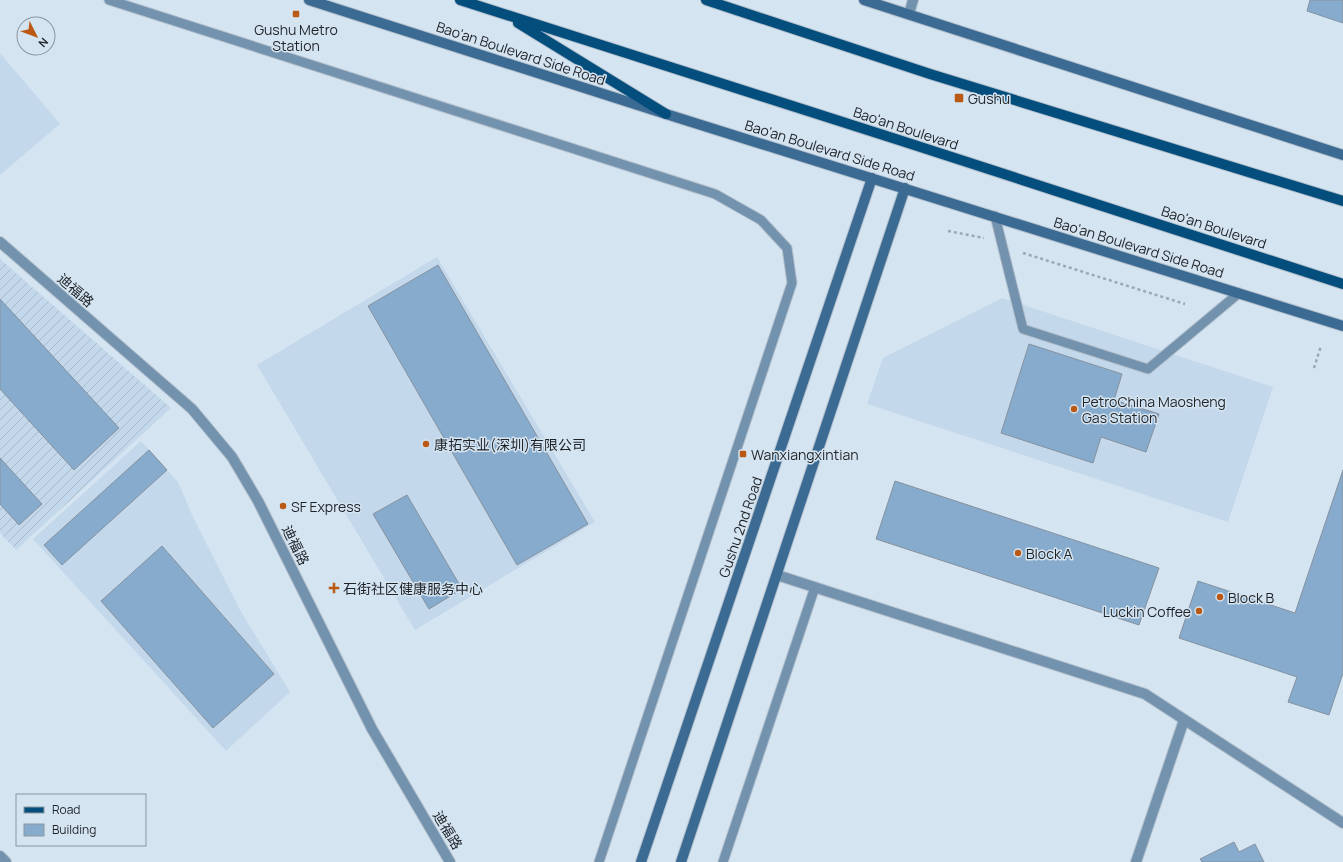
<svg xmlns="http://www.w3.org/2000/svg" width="1343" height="862" font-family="Manrope,'Noto Sans SC',sans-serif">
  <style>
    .built { fill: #c4d8eb }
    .industrial { fill: url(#industrial-furrows) }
    .building { fill: #87abcc; stroke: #85929f }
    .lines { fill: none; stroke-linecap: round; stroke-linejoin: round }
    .lane-casing { stroke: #b4c1cd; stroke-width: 11 }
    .street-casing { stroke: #b4c1cd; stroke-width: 12 }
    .secondary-casing { stroke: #b4c1cd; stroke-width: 12 }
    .primary-casing { stroke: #b4c1cd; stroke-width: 12 }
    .path { stroke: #9ca8b3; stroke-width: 2.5; stroke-dasharray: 3 3; stroke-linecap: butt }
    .lane { stroke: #7392ae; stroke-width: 9 }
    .street { stroke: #7392ae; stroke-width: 10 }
    .secondary { stroke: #3b6a93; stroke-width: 10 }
    .primary { stroke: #044e7e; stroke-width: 10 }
    .poi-dot { fill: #b95914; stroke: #d5e4f1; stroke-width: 1.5 }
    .labels { text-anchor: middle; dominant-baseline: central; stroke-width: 3; stroke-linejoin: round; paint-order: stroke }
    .poi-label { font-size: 14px; fill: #1e2328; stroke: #d5e4f1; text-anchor: start }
    .street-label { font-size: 14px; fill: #1e2328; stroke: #d5e4f1 }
  </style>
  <defs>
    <pattern id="industrial-furrows" width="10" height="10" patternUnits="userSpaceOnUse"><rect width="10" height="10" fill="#c4d8eb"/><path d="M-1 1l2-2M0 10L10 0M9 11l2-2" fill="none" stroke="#a8b9ca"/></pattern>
  </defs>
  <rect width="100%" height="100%" fill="#d5e4f1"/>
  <path class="built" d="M0,53L60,124L0,175Z
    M437,257L595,522L415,630L257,365Z
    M1002,298L1273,387L1228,522L867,404L883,358Z
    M141,441L178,482L193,517L240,610L290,692L226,751L33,539Z"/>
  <path class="industrial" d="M0,259L171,408L16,550L0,533Z"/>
  <path class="building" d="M1310,0H1343V23L1307,11Z
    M438,265L588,524L517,565L368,306Z
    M0,299L119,428L74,470L0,389Z
    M1029,344L1122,374L1114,400L1159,414L1146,452L1101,437L1093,463L1001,433Z
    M149,450L167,470L62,565L44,545Z
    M0,458L42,504L19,525L0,504Z
    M1343,470V673L1329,715L1288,702L1297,677L1179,638L1198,581L1295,613Z
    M895,481L1159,568L1139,625L876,539Z
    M407,495L462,589L429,609L373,514Z
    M162,546L274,674L213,728L101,601Z
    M1234,842L1239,852L1255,844L1264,862H1202L1200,859Z"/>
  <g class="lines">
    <defs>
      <path id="lane" d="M109,0L715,194L761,220L787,248L792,283L599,862
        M995,216L1023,329L1148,369L1239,293
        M723,862L815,587"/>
      <path id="street" d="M909,14L913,0
        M0,242L192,409L232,457L258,501L372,729L450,862
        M777,575L1145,694L1343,823
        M0,856L6,862
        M1136,862L1184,720"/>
      <path id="secondary" d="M309,0L666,114L1343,326
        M864,0L1343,155
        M641,862L872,178
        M681,862L905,188"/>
      <path id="primary" d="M460,0L902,141L1343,284
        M706,0L930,74L1343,201
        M518,23L666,114"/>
    </defs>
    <use href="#lane" class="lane-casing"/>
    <use href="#street" class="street-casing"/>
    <use href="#secondary" class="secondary-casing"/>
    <use href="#primary" class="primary-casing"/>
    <path class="path" d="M948,231L984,238
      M1023,253L1185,304
      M1314,368L1321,346"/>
    <use href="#lane" class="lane"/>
    <use href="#street" class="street"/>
    <use href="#secondary" class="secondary"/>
    <use href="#primary" class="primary"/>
  </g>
  <g class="poi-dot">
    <rect x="292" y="10" width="8" height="8" rx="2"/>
    <rect x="954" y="93" width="10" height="10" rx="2"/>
    <circle cx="1074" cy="409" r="4"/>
    <circle cx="426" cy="444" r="4"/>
    <rect x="739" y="450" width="8" height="8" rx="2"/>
    <circle cx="283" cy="506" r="4"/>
    <circle cx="1018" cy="553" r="4"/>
    <path d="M332 582h4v4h4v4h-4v4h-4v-4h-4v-4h4z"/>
    <circle cx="1220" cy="597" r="4"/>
    <circle cx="1199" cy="611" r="4"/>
  </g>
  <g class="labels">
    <g class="poi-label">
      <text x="296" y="29" text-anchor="middle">Gushu Metro<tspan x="296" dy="16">Station</tspan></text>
      <text x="968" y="98">Gushu</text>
      <text x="1082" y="401">PetroChina Maosheng<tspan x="1082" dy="16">Gas Station</tspan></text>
      <text x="434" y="444">康拓实业(深圳)有限公司</text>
      <text x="751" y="454">Wanxiangxintian</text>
      <text x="291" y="506">SF Express</text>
      <text x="1026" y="553">Block A</text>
      <text x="343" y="588">石街社区健康服务中心</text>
      <text x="1228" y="597">Block B</text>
      <text x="1191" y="611" text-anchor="end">Luckin Coffee</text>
    </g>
    <g class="street-label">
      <text transform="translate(521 53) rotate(18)">Bao'an Boulevard Side Road</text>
      <text transform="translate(906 128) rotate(18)">Bao'an Boulevard</text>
      <text transform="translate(830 150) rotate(17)">Bao'an Boulevard Side Road</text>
      <text transform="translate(1214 227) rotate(18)">Bao'an Boulevard</text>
      <text transform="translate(1139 247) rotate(17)">Bao'an Boulevard Side Road</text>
      <text transform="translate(76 290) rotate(41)">迪福路</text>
      <text transform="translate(740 527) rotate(-71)">Gushu 2nd Road</text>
      <text transform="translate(296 545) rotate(64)">迪福路</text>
      <text transform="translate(448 830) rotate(59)">迪福路</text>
    </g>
  </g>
  <rect x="16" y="794" width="130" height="52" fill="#d5e4f1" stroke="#8c97a1"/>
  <rect x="24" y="807" width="20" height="6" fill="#044e7e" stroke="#8c97a1"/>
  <text x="52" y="814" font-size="12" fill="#1e2328">Road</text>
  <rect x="24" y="824" width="20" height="12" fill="#87abcc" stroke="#8c97a1"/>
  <text x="52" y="834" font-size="12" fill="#1e2328">Building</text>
  <g transform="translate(36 36) rotate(132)"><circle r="19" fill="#d5e4f1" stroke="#8c97a1"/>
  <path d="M0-3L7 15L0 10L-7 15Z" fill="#b95914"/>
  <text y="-6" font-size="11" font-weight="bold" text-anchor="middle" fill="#1e2328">N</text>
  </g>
</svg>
